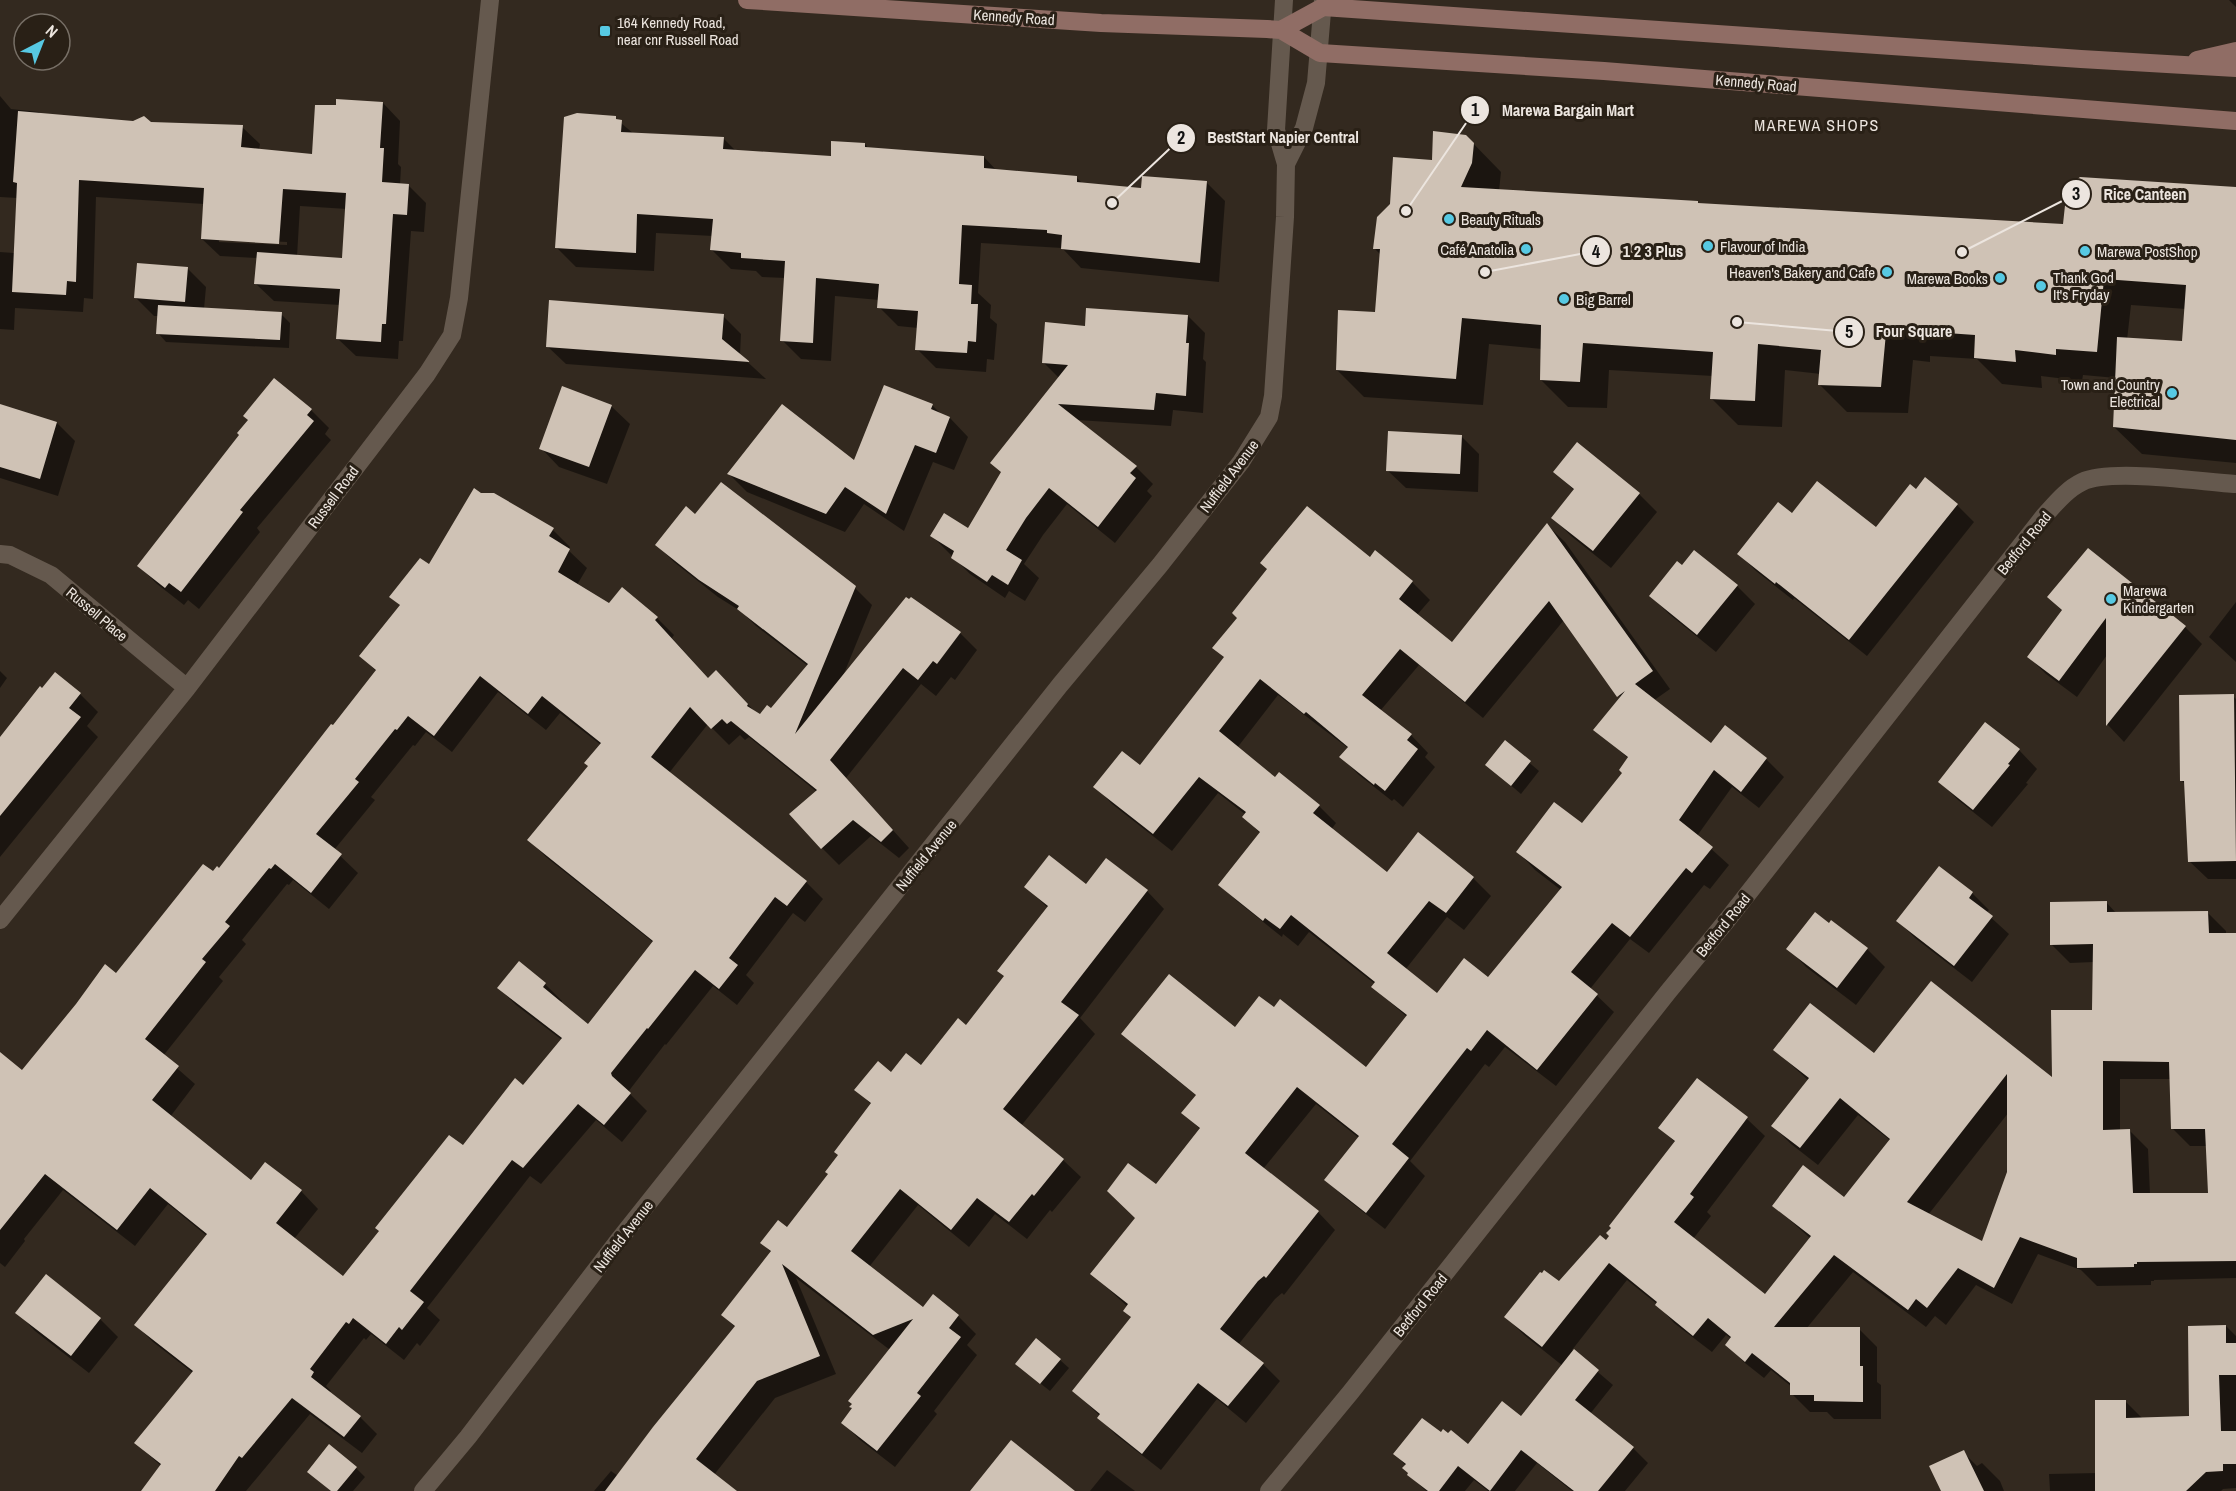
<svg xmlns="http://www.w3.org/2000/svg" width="2236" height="1491" font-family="'Archivo Narrow',sans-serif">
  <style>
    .shadow { fill: #0007; fill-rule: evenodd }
    .building { fill: #cfc2b5; fill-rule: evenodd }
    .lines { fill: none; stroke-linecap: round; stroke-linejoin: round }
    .street { stroke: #65594e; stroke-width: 18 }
    .secondary { stroke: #906d65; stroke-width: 18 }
    .poi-dot { fill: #57c9e3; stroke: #292016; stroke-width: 2 }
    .labels { text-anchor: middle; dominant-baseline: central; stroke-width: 6; stroke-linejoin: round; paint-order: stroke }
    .street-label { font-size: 15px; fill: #ece5df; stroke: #292016 }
    .poi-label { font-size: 15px; fill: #ece5df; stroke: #292016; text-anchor: start }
    .neighbourhood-label { font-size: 16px; letter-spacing: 1.5px; fill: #ece5df; stroke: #292016 }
    .leader { fill: none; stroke: #ece5df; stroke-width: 2 }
    .callout-dot { fill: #ece5df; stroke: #292016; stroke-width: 2 }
    .mark-label { font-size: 18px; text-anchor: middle; font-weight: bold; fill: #111 }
    .callout-label { font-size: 16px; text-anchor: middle; font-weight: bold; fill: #ece5df; stroke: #292016; stroke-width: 6; stroke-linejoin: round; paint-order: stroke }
  </style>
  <rect width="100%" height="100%" fill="#33291f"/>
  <path class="shadow" d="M2229,0H2236V7Z
    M0,96L11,109L39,112L41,114L150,124L242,127L260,144L259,150L313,156L383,103L400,121L398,164L401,167L400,185H408L426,203L424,232L411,231L403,341H399L398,359L356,356L338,339L340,305L274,301L256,284L258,258L220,256L202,239L204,204L96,197L93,299L84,298L83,312L15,308L14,330L0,329V252L14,253L17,198L0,197ZM300,206L347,209L344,260L297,257ZM219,239L287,242V245L219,242Z
    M615,118L634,134L723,138L736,151L832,158L865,144L869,149L984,157L997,171L1077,178L1083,184L1142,189L1206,182L1225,201L1219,282L1081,268L1062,248L981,243L978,293L991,305L990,318L997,324L994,360L987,359L986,372L936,368L917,349L918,328L898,326L879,307V300L835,296L831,361L801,359L782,340L785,278L762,277L756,271L731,269L712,250L713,236L656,233L654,271L576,267L557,248Z
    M1466,136L1501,172L1499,191L1700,205L2065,225L2081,178L2107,179L2236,190V463L2142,454L2114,427L2116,378L2083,375L2082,381L2041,376L2042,388L2002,384L1977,359L1930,356V362L1913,360L1908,413L1847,412L1820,385L1821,374L1785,370L1782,427L1738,425L1711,398L1713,376L1609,370L1607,408L1568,407L1541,380L1542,349L1489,344L1483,405L1364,397L1337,370L1377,314L1381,255L1375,249L1433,162ZM2131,305L2186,309L2183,343L2127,340Z
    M188,269L206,287L204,309L281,314L290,323L289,348L166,342L158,333L159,316H154L135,297Z
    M723,316L741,334L740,355L766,379L566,364L547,346Z
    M1188,316L1205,333L1203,359L1206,362L1203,413L1173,410L1171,426L1077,420L1136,467L1153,484L1147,491L1152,496L1115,543L1067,504L1043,535L1024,564L1039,578L1025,601L1009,591L1005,598L970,574L932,536L969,530L1059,378L1043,362L1086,327Z
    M0,405L57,423L75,441L58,496L0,478Z
    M932,405L942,415L950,418L968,437L954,470L933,462L904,531L864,504L845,532L747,492L729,474L855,462Z
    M611,406L630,424L607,484L559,467L541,448Z
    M311,410L329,428L325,434L331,440L257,528L260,532L199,609L188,600L184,605L157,584L139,566Z
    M1461,436L1479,454L1478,492L1406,488L1387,470Z
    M1555,472L1639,494L1657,512L1611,568L1571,536L1553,518L1575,491Z
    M1926,479L1957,505L1974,522L1867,656L1794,598L1793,600L1756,571L1739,554L1792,515L1876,530L1916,491Z
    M695,516L855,588L872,605L843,676L960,633L977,650L955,680L951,677L936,696L921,684L846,778L909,848L899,858L871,836L839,865L822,848L817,792L749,737L745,740L740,735L729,745L708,724L669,773L806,882L823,899L805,922L793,913L746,975L754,983L737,1005L713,986L666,1045L665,1044L628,1092L647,1111L622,1142L596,1120L541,1184L530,1176L427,1308L440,1320L420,1346L417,1343L404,1360L371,1334L366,1340L364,1338L326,1386L331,1391L329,1393L360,1417L377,1434L362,1453L310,1414L246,1491H142L161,1466L136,1443L193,1373L153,1342L136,1325L207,1236L168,1204L135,1246L63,1190L24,1239L25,1241L5,1267L0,1263V1089L22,1072L213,873L219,870L377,672L361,656L401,606L391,596L429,567L553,530L570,547L568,550L587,568L577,585L609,605L657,618L674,635L672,638L709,679L734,689L755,712L761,716L771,710L808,666L756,626L742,612L718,597L674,562L657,545ZM498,692L546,730L560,713L601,745L589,766L529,840L546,857L654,943L588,1026L561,1003L562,1001L545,984L499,988L516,1005L562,1040L524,1087L463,1148L343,1279L294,1239L318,1209L301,1191L251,1182L170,1117L195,1084L163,1056L223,981L219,977L246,944L242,940L287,884L289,885L293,880L329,909L358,873L334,850L375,800L371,797L413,745L415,746L426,732L452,752Z
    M1547,525L1565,542L1670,689L1653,701L1711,745L1725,727L1766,759L1784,777L1759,808L1732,787L1697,836L1729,865L1710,889L1704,885L1649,953L1630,939L1590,989L1614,1012L1556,1086L1505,1047L1489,1067L1485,1064L1410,1161L1425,1176L1385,1229L1344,1197L1326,1180L1359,1138L1316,1104L1263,1169L1318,1212L1335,1230L1284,1295L1282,1293L1275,1299L1238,1345L1263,1364L1280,1381L1246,1423L1217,1399L1161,1470L1116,1435L1099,1418L1100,1416L1074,1391L1132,1317L1128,1307L1092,1274L1136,1218L1156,1186L1201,1130L1183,1113L1197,1096L1141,1051L1123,1034L1235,1029L1366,1069L1407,1017L1373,987L1375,984L1309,932L1298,946L1283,934L1282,937L1238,902L1220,885L1261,834L1244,817L1246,815L1218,793L1172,851L1112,804L1095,786L1140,767L1225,658L1214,648L1370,559L1375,552L1412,582L1430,600L1417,615L1452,644ZM1564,620L1621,698L1595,729L1629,759L1624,773L1582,826L1518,852L1535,870L1561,890L1488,979L1437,995L1405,970L1447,917L1464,930L1491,896L1473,878L1418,834L1387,874L1331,830L1336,823L1319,806L1275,779L1237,748L1278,695L1348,748L1341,757L1359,775L1392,801L1394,799L1403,807L1435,767L1425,757L1428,753L1411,735L1380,711L1419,665L1483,718Z
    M1737,586L1755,604L1716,652L1669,614L1651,596Z
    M2049,597L2185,627L2202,644L2124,742L2108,725L2107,655L2077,697L2046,674L2029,657L2063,612Z
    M2236,602V662L2209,637Z
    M0,671L7,678L0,688Z
    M80,694L98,712L87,726L98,737L0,857V740Z
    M2233,696L2236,699V879H2208L2189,861L2186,785L2181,780Z
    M1985,724L2019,750L2037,769L2026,783L2028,784L1992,827L1958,800L1940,782Z
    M1505,742L1539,771L1521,794L1487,765Z
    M1106,860L1147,891L1164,909L1080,1018L1095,1034L1021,1126L1063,1160L1081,1177L1052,1212L1050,1210L1027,1239L995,1214L969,1247L918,1205L869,1267L923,1309L933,1296L958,1316L976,1334L967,1345L977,1355L934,1411L937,1414L895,1467L860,1440L843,1423L890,1350L796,1278L836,1374L775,1398L702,1490L594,1491L611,1471L618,1476L736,1328L723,1315L772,1253L762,1243L787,1229L830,1175L872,1105L856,1090L892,1074L921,1067L966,1027L1005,977L1048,908L1026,887L1086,886Z
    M1939,868L1972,893L1989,910L1986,913L2009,934L1972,982L1915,938L1898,921Z
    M2106,902L2117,914L2208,913L2226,931V935H2236V1278L2154,1280V1281H2151V1285L2097,1286L2081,1270L2038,1254L2012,1304L1976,1285L1946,1325L1935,1316L1926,1327L1853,1272L1806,1329H1859L1877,1347V1382L1881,1385V1419H1834L1827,1412H1810L1792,1394V1387L1771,1370L1764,1378L1745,1363L1727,1345L1732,1339L1726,1335L1712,1352L1674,1323L1657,1304L1627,1280L1572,1350L1613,1385L1590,1414L1633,1448L1648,1463L1625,1491H1572L1537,1463L1515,1491H1488L1474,1480L1465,1491H1426L1409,1475L1406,1466L1395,1454L1442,1434L1469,1446L1522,1418L1563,1366L1524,1335L1506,1317L1559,1284L1606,1242L1676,1143L1660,1128L1697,1080L1747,1119L1765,1136L1707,1212L1711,1216L1693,1239L1765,1296L1811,1239L1774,1206L1844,1199L1891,1141L1858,1115L1818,1165L1791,1144L1773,1126L1809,1081L1775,1050L1874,1055L2053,1080L2093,1011L2094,962L2070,963L2052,945ZM2120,1079H2171L2172,1128L2190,1146H2207L2210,1194H2150L2148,1149L2130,1131H2120ZM2009,1112V1172L1983,1243L1928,1215Z
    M1788,948L1867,949L1885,967L1856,1005L1806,967Z
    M17,1312L100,1319L118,1337L89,1373L35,1331Z
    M2226,1326L2236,1336V1488L2223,1489L2221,1491H2050L2049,1474L2097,1473L2125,1401L2143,1419L2191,1418Z
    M1060,1360L1069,1368L1050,1391L1026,1372Z
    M1963,1452L1977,1466L1982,1463L2000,1481L2004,1491H1943Z
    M356,1468L365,1477L353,1491H331L318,1480Z
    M1107,1470L1135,1491H1090Z"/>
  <path class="building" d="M336,99L383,102L380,148H384L382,182L409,184L407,215L393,214L386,324H382L381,342L336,339L340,289L254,284L257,252L342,258L346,193L283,189L279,244L201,239L204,188L79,180L76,282L67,281L66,295L12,292L17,183L13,182L18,111L133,121L144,116L151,122L243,125L241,147L312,154L315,105H336Z
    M577,113L616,116V119L622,120L621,132L724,137L723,149L831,156V141L865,143V147L984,156V168L1077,176V182L1141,188L1142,176L1207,181L1200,263L1061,249L1062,235L1047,233V230L962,225L959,284L972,285L971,304H978L976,342L968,341L967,353L915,350L918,311L877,308L879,284L816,278L813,343L780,341L785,261L741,258V253L710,250L713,219L637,214L636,253L555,248L564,117Z
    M1433,131L1466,135L1474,143L1472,163L1461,187L1698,201V203L2063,224L2067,187L2080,177L2236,187V440L2113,427L2117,337L2182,341L2186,285L2104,279L2097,352L2056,349V355L2015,350L2016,362L1974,358L1975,335L1904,330L1903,335L1886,333L1881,387L1818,385L1821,350L1758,344L1755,401L1710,399L1713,352L1583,343L1580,382L1540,380L1541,325L1462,318L1456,379L1336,370L1338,310L1375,312L1380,249H1373L1377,217L1390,204L1393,157L1432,160Z
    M137,263L188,267L185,302L134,298Z
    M549,300L724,314L722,339L750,362L546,347Z
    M158,305L282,312L280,340L156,334Z
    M1086,308L1188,315L1186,343H1189L1186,396L1156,393L1154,410L1058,404L1137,466L1130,473L1136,478L1098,527L1049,488L1026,518L1006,550L1022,560L1008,585L992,575L987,582L951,558L954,551L930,536L944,513L968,528L1001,472L990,463L1068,365L1042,363L1045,322L1085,326Z
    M274,378L312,409L307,415L314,421L240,510L243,512L181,592L169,583L165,588L137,566L239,435L237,433L248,420L243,416Z
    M884,385L933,404L931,409L950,417L936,453L915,445L886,514L845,487L826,514L727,474L782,404L854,460Z
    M562,386L612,405L589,467L539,449Z
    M0,404L57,422L40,479L0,467Z
    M1388,431L1462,435L1460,474L1386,471Z
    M1577,442L1640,493L1593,551L1551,518L1574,489L1553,472Z
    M1925,477L1958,504L1849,640L1776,582L1775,584L1737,554L1778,502L1792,513L1817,481L1876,527L1910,484L1916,489Z
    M721,482L856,586L795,734L906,597L909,599L911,597L961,632L937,664L933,661L918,680L903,668L830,760L893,830L881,842L853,820L821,849L789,814L817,790L731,721L727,724L722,719L711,729L690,707L651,757L807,881L787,906L775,897L729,958L738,965L719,989L695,970L648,1029L647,1028L611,1073L612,1076L631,1093L604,1125L578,1104L523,1168L512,1160L410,1291L424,1302L402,1330L399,1327L386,1344L353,1318L349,1324L346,1322L310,1369L314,1372L311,1377L361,1416L344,1437L292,1398L242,1458L239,1456L215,1491H141L161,1464L134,1443L193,1371L134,1325L207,1234L150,1188L117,1230L45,1174L0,1230V1052L22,1070L76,1004L105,964L116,973L203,864L213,871L217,866L219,868L331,724L333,725L376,670L359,656L400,605L389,597L420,558L429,564L474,488L481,493H494L554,528L549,536L570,549L558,572L609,603L622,587L658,617L655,620L708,678L716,670L748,704L747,706L760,714L767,705L771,708L808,664L737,609L739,606L699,580L655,545L686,506L695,514ZM480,676L528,714L542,696L601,743L584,763L588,766L527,840L653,941L588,1024L543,987L546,983L519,961L497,988L562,1038L523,1085L515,1078L463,1145L449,1135L375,1228L379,1231L343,1276L276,1223L302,1190L265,1162L251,1180L152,1100L179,1066L145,1039L206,962L202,959L230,926L225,922L269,868L271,869L275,864L311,893L342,854L316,834L359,782L355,779L395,729L397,730L408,716L434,736Z
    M1307,506L1370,557L1375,550L1413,581L1399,599L1452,642L1547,523L1653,671L1635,684L1711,743L1725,725L1767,758L1741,792L1714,770L1679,820L1713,847L1692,873L1686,868L1630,937L1612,923L1571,972L1598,994L1537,1070L1487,1030L1471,1051L1467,1048L1392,1144L1409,1158L1366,1213L1324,1180L1359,1136L1297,1087L1245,1153L1319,1211L1266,1278L1264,1276L1258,1281L1220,1329L1264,1363L1228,1406L1198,1383L1142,1454L1097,1418L1100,1414L1072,1391L1131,1317L1123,1311L1128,1304L1090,1274L1135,1218L1107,1191L1128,1163L1156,1184L1200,1128L1181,1113L1196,1095L1121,1034L1169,974L1235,1027L1259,996L1274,1007L1280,999L1366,1067L1407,1015L1371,987L1375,982L1291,915L1280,929L1265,918L1263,921L1218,885L1260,832L1242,817L1246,812L1199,777L1153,834L1093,787L1122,751L1140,765L1224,657L1212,648L1237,618L1232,613L1267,569L1260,563ZM1549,601L1617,697L1625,691L1593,730L1628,757L1619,770L1622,773L1582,823L1554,802L1516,852L1562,887L1488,977L1464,958L1437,993L1387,953L1429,901L1446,913L1474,877L1418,832L1387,872L1313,813L1320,805L1279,772L1275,777L1219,731L1260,679L1304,714L1306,712L1348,747L1339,757L1374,785L1375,783L1385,791L1418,749L1407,740L1412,734L1362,695L1400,649L1465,702Z
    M2088,548L2186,626L2106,726V618L2059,681L2027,657L2062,610L2047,597Z
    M1694,550L1738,585L1697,635L1649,596L1677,561L1682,565Z
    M55,672L81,693L69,708L81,717L0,816V737L40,686L42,688Z
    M2234,694L2236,861L2188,862L2184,781H2180L2179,695Z
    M1985,722L2020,749L2008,764L2010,765L1973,810L1938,782Z
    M1505,740L1531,761L1511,786L1485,765Z
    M1049,855L1086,884L1106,858L1148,890L1061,1002L1079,1015L1003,1109L1064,1159L1034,1196L1032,1194L1009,1222L977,1198L951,1230L900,1189L851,1251L923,1307L933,1294L959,1315L949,1328L961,1337L917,1393L921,1396L877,1451L841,1423L852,1408L849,1407L852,1404L848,1401L913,1319L873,1335L782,1264L820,1356L757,1381L696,1459L737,1491H605L653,1427L735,1326L721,1315L771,1251L760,1243L778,1220L787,1227L828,1174L825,1172L838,1155L834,1152L871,1103L854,1090L878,1061L891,1072L906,1053L921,1065L958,1018L966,1025L1004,976L997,971L1048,906L1024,887Z
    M1939,866L1973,892L1969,898L1993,916L1954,966L1896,921Z
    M2107,901V912L2208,911L2209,933H2236V1261L2137,1262V1264H2134V1267L2077,1268V1258L2020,1237L1994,1288L1958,1268L1927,1308L1916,1299L1908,1310L1834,1255L1774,1327H1860V1366H1863V1402L1814,1401V1395H1790V1383L1752,1353L1745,1362L1725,1345L1731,1337L1708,1318L1693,1336L1655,1305L1657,1302L1609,1263L1542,1347L1504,1317L1540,1272L1542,1273L1544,1270L1559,1281L1600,1235L1606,1240L1609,1236L1606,1233L1611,1228L1609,1226L1675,1141L1658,1128L1697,1078L1748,1117L1690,1194L1694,1197L1674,1222L1765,1294L1811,1236L1772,1206L1803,1165L1844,1197L1890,1139L1840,1098L1800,1148L1771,1126L1809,1078L1773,1050L1810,1003L1874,1053L1931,981L2052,1077L2051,1010H2092L2093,944L2050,945V902ZM2103,1061L2169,1062L2171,1129H2205L2208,1193H2133L2130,1129L2103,1130ZM2007,1074V1172L1982,1241L1907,1202Z
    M1815,912L1829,923L1831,920L1868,948L1837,988L1786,949Z
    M46,1274L101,1318L71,1356L15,1313Z
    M2226,1325V1343H2236V1375H2219L2221,1431H2236V1464H2223V1471L2206,1472L2186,1491H2095V1400H2126V1418L2189,1416L2188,1326Z
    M1036,1338L1061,1359L1040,1384L1015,1364Z
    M1574,1349L1599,1370L1575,1400L1634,1447L1598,1491H1574L1521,1450L1490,1491L1458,1466L1439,1491H1428L1407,1475L1408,1473L1402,1468L1406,1464L1393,1454L1422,1418L1441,1432L1443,1429L1448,1433L1451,1430L1468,1444L1502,1401L1521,1416Z
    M1011,1440L1075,1491H970Z
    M329,1444L357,1467L337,1491H331L307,1472Z
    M1964,1450L1984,1491H1941L1929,1466Z"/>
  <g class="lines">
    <path class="street" d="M1286,164L1304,128L1316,83L1323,0
      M0,554L10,555L51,575L187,688
      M0,920L187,688L427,374L452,335L459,298L490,0
      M423,1491L468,1437L618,1241L1060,685L1160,565L1241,462L1269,417L1273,396L1285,217L1286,164L1276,130L1284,0
      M1269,1491L1350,1393L1668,992L1728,919L2044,516C2055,504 2067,489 2082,482C2111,468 2201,482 2236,484"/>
    <path class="secondary" d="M747,0L1101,23L1267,29L1281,30L1323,7L2081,59L2236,68
      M1281,30L1320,53L1604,71L2236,121
      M2197,60L2236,51"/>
  </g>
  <g class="poi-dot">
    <rect x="599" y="25" width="12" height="12" rx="3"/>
    <circle cx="1449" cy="219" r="6"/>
    <circle cx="1708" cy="246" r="6"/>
    <circle cx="1526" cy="249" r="6"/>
    <circle cx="2085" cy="251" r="6"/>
    <circle cx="1887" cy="272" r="6"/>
    <circle cx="2000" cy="278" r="6"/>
    <circle cx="2041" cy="286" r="6"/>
    <circle cx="1564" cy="299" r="6"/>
    <circle cx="2172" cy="393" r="6"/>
    <circle cx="2111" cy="599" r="6"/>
  </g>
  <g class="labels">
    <g class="street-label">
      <text transform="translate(1014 17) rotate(4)">Kennedy Road</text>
      <text transform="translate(1756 83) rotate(5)">Kennedy Road</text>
      <text transform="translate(1229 476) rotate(-53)">Nuffield Avenue</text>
      <text transform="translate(333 497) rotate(-53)">Russell Road</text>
      <text transform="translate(2024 543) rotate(-51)">Bedford Road</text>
      <text transform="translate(97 614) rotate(40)">Russell Place</text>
      <text transform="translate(926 855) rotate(-51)">Nuffield Avenue</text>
      <text transform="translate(1723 925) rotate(-51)">Bedford Road</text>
      <text transform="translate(623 1236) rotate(-52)">Nuffield Avenue</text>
      <text transform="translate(1420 1305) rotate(-51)">Bedford Road</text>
    </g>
    <g class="poi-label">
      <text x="617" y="22">164 Kennedy Road,<tspan x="617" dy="17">near cnr Russell Road</tspan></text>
      <text x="1461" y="219">Beauty Rituals</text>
      <text x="1720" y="246">Flavour of India</text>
      <text x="1514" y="249" text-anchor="end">Café Anatolia</text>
      <text x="2097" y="251">Marewa PostShop</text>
      <text x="1875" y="272" text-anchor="end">Heaven's Bakery and Cafe</text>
      <text x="2053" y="277">Thank God<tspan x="2053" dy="17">It's Fryday</tspan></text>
      <text x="1988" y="278" text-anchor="end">Marewa Books</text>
      <text x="1576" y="299">Big Barrel</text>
      <text x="2160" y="384" text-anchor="end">Town and Country<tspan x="2160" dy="17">Electrical</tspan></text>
      <text x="2123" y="590">Marewa<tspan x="2123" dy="17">Kindergarten</tspan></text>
    </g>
    <g class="neighbourhood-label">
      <text x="1817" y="125">MAREWA SHOPS</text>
    </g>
  </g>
  <path class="leader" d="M1406 211L1475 110M1112 203L1181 138M1962 252L2076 194M1485 272L1596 251M1737 322L1849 332"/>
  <g class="callout-dot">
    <circle cx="1406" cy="211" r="6"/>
    <circle cx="1112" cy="203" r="6"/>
    <circle cx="1962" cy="252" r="6"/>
    <circle cx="1485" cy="272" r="6"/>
    <circle cx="1737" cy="322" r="6"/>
    <circle cx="1475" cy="110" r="15"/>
    <circle cx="1181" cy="138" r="15"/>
    <circle cx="2076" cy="194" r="15"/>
    <circle cx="1596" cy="251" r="15"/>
    <circle cx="1849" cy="332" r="15"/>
  </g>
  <g class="mark-label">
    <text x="1475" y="116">1</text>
    <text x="1181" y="144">2</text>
    <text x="2076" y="200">3</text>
    <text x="1596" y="258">4</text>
    <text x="1849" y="338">5</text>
  </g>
  <g class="callout-label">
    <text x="1568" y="116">Marewa Bargain Mart</text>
    <text x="1283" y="143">BestStart Napier Central</text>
    <text x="2145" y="200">Rice Canteen</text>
    <text x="1653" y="257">1 2 3 Plus</text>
    <text x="1914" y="337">Four Square</text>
  </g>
  <g transform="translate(42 42) rotate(42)"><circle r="28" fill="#292016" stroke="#776f66" stroke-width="1.5"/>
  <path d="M0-4.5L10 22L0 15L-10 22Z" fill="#57c9e3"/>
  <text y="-9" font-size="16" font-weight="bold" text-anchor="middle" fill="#ece5df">N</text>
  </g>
</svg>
